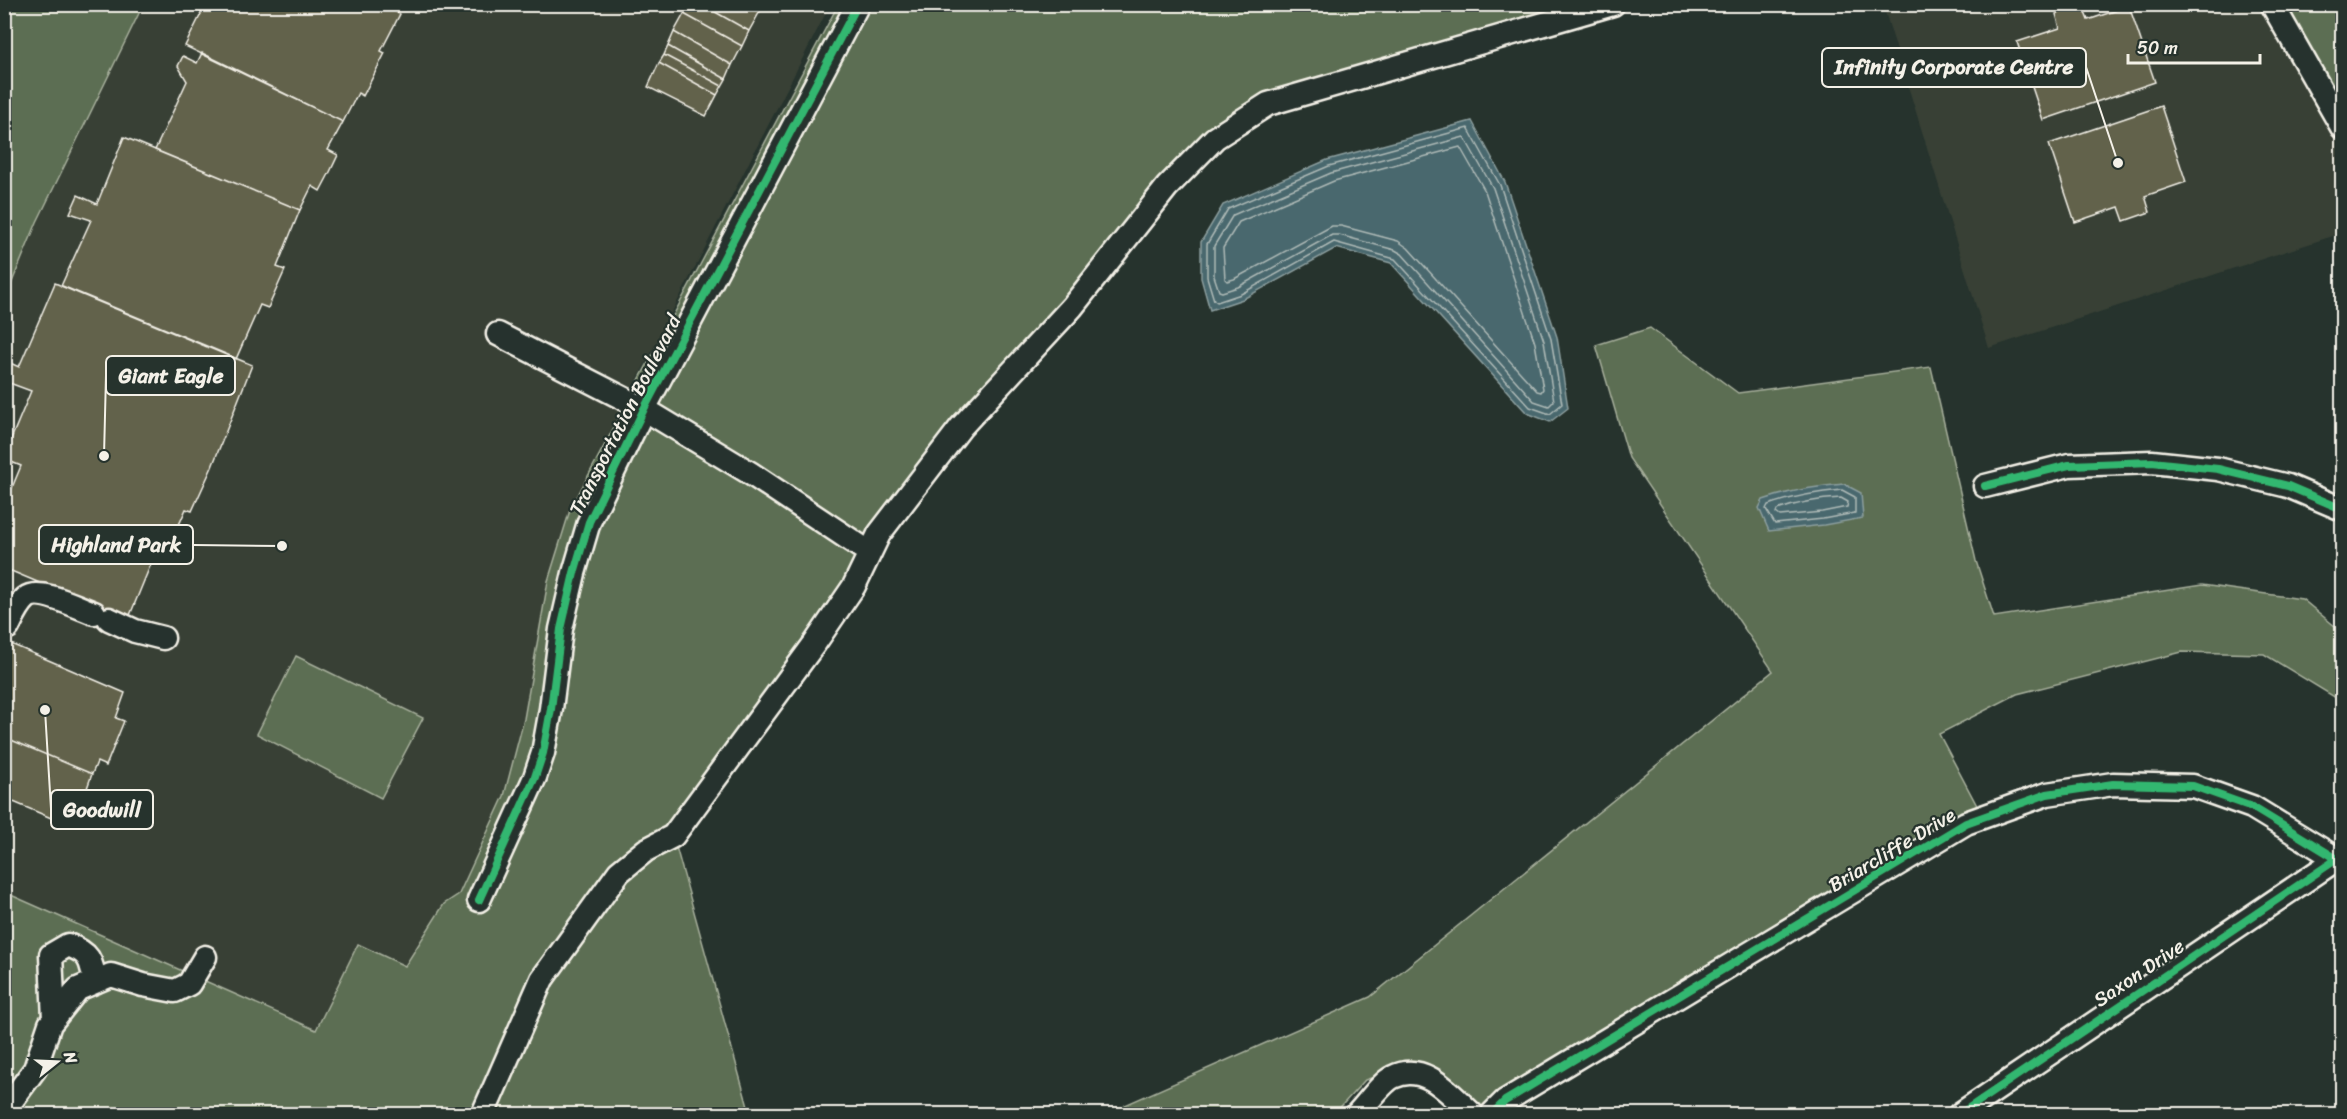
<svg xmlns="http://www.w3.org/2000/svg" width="2347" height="1119" font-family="Sriracha,sans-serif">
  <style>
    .built { fill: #384136 }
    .green { fill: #5c6e52; stroke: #a8b09d; stroke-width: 1.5 }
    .water { fill: #48686e; stroke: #8d9f9f; stroke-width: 1.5 }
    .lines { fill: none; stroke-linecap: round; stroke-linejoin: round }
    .shore { stroke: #afbab7; stroke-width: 1.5 }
    .building { fill: #62624c; stroke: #f4f1e8; stroke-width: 1.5 }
    .minor-casing { stroke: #f4f1e8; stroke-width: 27 }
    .minor { stroke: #26332d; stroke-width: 22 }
    .cycleway-casing { stroke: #26332d; stroke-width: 11 }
    .cycleway { stroke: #33b770; stroke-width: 8 }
    .labels { text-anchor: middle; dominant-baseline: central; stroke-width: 4.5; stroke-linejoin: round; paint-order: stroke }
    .street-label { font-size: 20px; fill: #f4f1e8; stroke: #26332d }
    .leader { fill: none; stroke: #f4f1e8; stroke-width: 2 }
    .callout-dot { fill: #f4f1e8; stroke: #26332d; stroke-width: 2 }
    .callout { fill: #26332d; stroke: #f4f1e8; stroke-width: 2 }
    .callout-label { font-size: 21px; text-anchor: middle; font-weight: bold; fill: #f4f1e8 }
  </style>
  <rect width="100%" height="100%" fill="#26332d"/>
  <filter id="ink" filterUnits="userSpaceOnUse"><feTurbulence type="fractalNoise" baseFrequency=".0167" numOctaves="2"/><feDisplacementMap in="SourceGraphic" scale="12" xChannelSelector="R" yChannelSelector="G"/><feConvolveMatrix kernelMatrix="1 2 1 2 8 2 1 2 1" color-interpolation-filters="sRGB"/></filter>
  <g filter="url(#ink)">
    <path class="built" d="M143,5H830L570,510L548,581L524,719L504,796L459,894L444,904L405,967L358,944L316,1030L5,908V299L37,222Z
      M1883,5H2272L2342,127V233L1989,348Z"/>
    <path class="green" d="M5,4L143,5L37,222L5,299Z
      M838,5H1613L1314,90L1215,138L961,427L673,836L750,1114H5L4,892L316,1030L358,944L405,966L444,904L459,894L504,796L524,719L548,581L570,510Z
      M2272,5H2342V127Z
      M1650,328L1738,393L1931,367L1976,561L1994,617L2202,585L2302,599L2342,632V688L2336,698L2264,654L2182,652L2017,694L1939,734L1983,817L1505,1101L1473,1114L1420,1062L1365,1080L1334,1114H1119L1125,1105L1370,997L1773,671L1629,458L1596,345Z
      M296,656L423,718L381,798L257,734Z"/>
    <path class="water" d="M1472,121L1505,182L1557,337L1568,408L1550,422L1527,413L1391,263L1336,248L1243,299L1210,310L1201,278V242L1223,205L1327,160Z
      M1844,484L1861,493L1863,518L1824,525L1769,531L1759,508L1763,500C1789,491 1816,486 1844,484Z"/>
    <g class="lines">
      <path class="shore" d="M1468,128L1500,185L1551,339L1562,404L1550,414L1530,407L1395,259L1334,242L1241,294L1217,302L1214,300L1207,277V244L1228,209L1329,166Z
        M1464,137L1493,188L1544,341L1554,401L1549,406L1534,401L1402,254L1395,250L1339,235H1332L1238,287L1222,292L1219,291L1214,276V246L1233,215L1331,173Z
        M1460,147L1485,191L1535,343L1543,389L1541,392L1537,391L1408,248L1398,241L1341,226H1332L1234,279L1227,281L1225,279L1223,248L1239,222L1334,181Z
        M1842,490L1855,497V513L1823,519L1775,524L1766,509L1768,505C1792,497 1817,492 1842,490Z
        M1841,498L1848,502L1847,507L1822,512L1780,516L1776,513L1777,510C1797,503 1820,499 1841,498Z"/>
    </g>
    <path class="building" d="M188,4H382L400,14L381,51L385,53L363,96L358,93L343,122L185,46L201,14Z
      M689,4H701L749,31L742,46L684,14Z
      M701,4H764L749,31Z
      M2082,5L2088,20L2129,6L2155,82L2043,120L2017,42L2060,28L2056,14Z
      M684,14L742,46L732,65L674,32Z
      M674,32L732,65L726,79L668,46Z
      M668,46L726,79L722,86L664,55Z
      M202,53L343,122L328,150L338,155L329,174L320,191L312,186L300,210L155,150L187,81L178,66L183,56L197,63Z
      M664,55L722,86L717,95L659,63Z
      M659,63L717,95L706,116L648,87Z
      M2161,106L2186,182L2145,196L2150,212L2124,221L2119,207L2075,222L2049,144Z
      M124,137L300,210L277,267L285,270L268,308L260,305L236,359L61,286L91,220L70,213L78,195L97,204Z
      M55,283L252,365L212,467L192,511L186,509L174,536L164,532L128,620L106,629L91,623L97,607L4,568V507L21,466L4,459V456L31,391L4,381V372L8,362L19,367Z
      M4,641L125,693L116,718L124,721L106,766L97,762L92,774L4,737Z
      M4,737L92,774L78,814L76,813L70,826L4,798Z"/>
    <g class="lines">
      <defs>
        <path id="minor" d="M2272,4L2342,127
          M498,334L644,409L750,473L870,553
          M1985,486L2069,465L2152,462L2218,469L2288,486L2342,509
          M109,619L135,631L163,638
          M8,627C13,617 18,605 26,598C39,587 79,608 94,613
          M479,900L535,777L543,753L551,709L561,629L574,573L589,522L644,409L858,4
          M54,1019L51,955L68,945C90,953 91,960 95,982
          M4,1111L35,1069L50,1024L78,989L111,975L143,985L175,991L189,984L205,957
          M483,1114L542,979L619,872L646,850L673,836L815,643L854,586L879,534L961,427L1072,307L1167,187L1215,138L1268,104L1613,4
          M1357,1114C1366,1105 1382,1082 1393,1077C1425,1061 1451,1095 1472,1114
          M1492,1114L1505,1101L1966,823L2047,794L2113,784L2193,786L2252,807L2342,862
          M1960,1114L2337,859"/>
      </defs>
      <use href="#minor" class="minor-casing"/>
      <use href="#minor" class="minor"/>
      <defs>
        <path id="cycleway" d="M1985,486L2069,465L2152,462L2218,469L2288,486L2342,509
          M479,900L535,777L543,753L551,709L561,629L574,573L589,522L644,409L858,4
          M1492,1114L1505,1101L1966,823L2047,794L2113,784L2193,786L2252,807L2342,862
          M1960,1114L2337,859"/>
      </defs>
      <use href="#cycleway" class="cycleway-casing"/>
      <use href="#cycleway" class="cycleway"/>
    </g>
  </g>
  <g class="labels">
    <g class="street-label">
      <text transform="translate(625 415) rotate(-63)">Transportation Boulevard</text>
      <text transform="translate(1892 850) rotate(-31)">Briarcliffe Drive</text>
      <text transform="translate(2139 973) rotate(-34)">Saxon Drive</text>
    </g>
  </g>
  <path class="leader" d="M2118 163L2086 67M104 456L106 375M282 546L193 545M45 710L51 809"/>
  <g class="callout-dot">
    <circle cx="2118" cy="163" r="6"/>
    <circle cx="104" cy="456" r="6"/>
    <circle cx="282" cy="546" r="6"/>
    <circle cx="45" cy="710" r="6"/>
  </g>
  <g class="callout">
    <rect x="1822" y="48" width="264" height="39" rx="6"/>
    <rect x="106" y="356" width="129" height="39" rx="6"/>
    <rect x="39" y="525" width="154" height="39" rx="6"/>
    <rect x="51" y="790" width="102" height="39" rx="6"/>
  </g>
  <g class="callout-label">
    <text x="1954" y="74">Infinity Corporate Centre</text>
    <text x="171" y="383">Giant Eagle</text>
    <text x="116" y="552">Highland Park</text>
    <text x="102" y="817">Goodwill</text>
  </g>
  <rect width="2347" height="1119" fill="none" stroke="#26332d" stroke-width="24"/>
  <rect x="12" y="12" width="2323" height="1095" fill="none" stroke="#f4f1e8" stroke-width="2" filter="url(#ink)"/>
  <g transform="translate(57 1062) rotate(72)" stroke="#26332d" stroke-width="4.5" paint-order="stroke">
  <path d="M0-4.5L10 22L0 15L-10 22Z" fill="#f4f1e8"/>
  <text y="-9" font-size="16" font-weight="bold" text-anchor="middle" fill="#f4f1e8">N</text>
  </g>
  <path d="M2128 54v9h132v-9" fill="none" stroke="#f4f1e8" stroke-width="3"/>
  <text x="2137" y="54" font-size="18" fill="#f4f1e8" stroke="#26332d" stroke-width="4.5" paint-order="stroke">50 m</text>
</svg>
